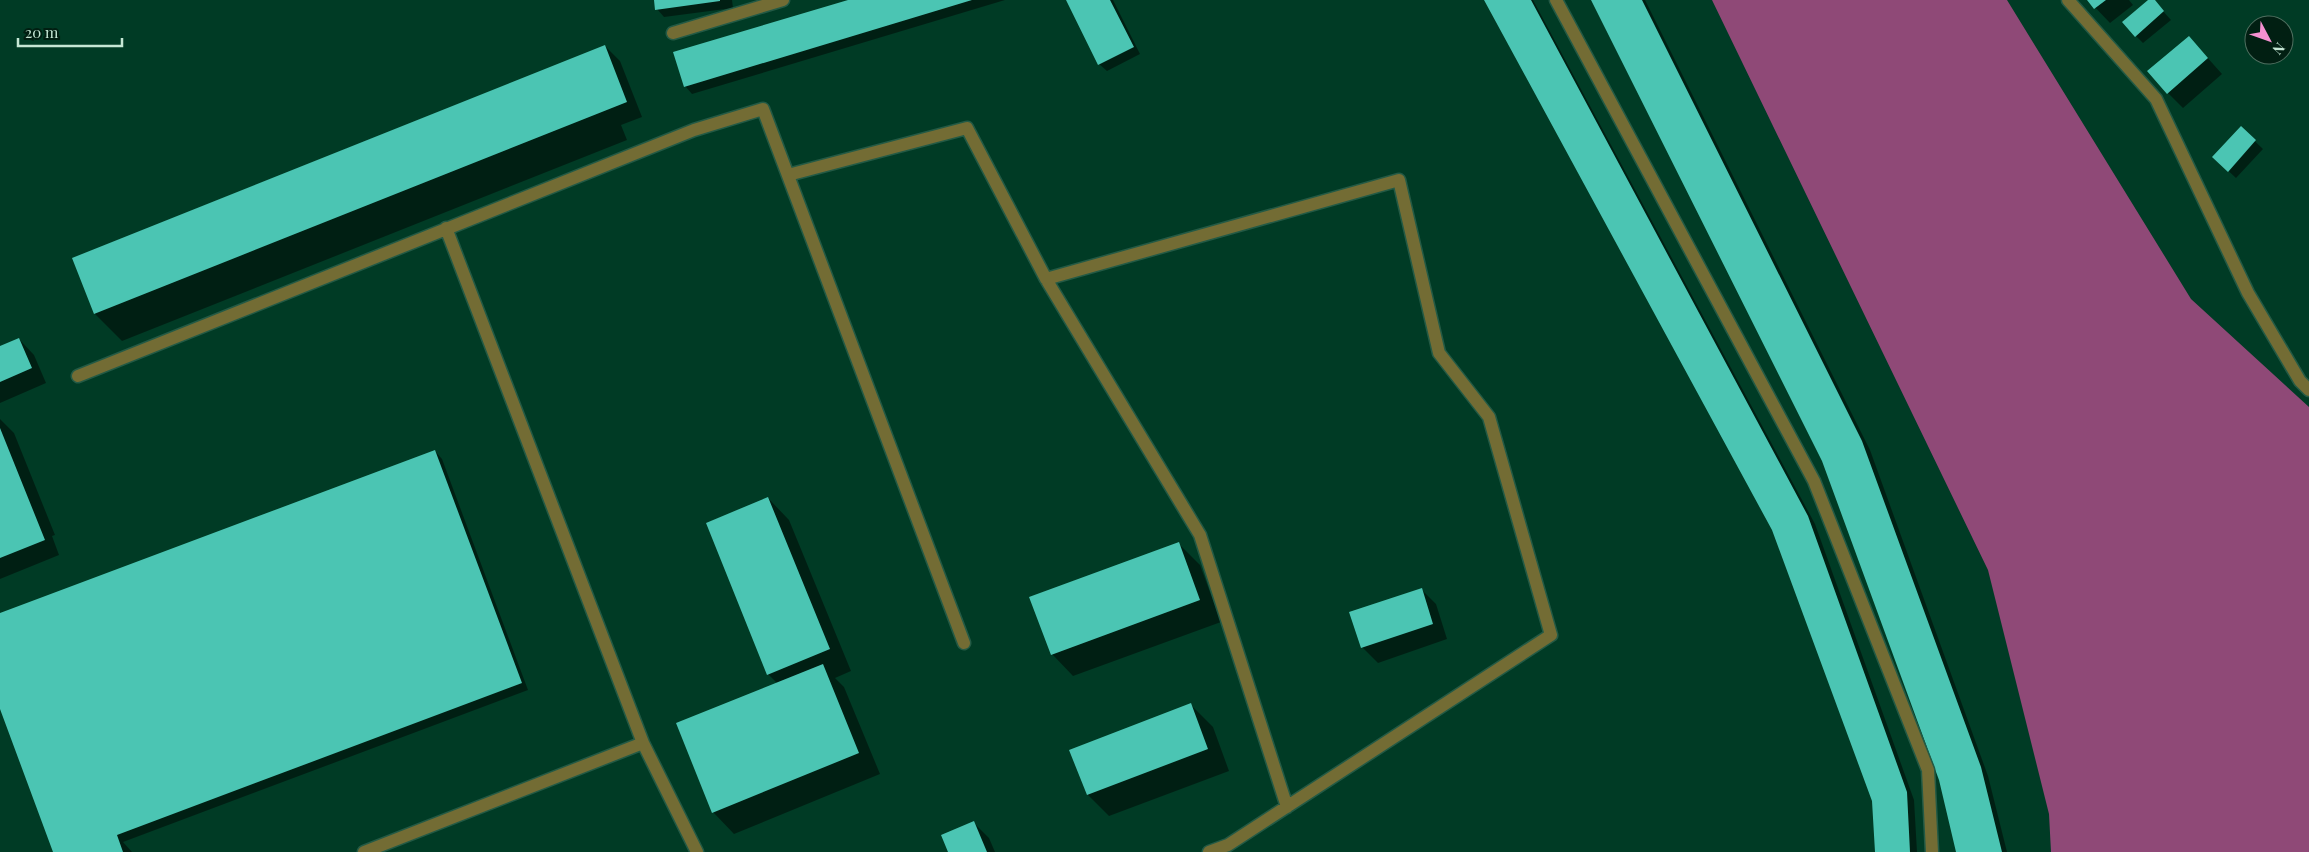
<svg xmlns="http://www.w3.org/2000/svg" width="2309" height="852" font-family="'Playfair Display',serif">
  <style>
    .forest { fill: #8f4977 }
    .shadow { fill: #0007 }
    .building { fill: #4bc5b3 }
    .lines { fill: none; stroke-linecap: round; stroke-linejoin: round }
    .lane-casing { stroke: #235a45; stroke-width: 15 }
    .lane { stroke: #736c34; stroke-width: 12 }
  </style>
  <rect width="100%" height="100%" fill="#003b25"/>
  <path class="forest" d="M1712,0H2007L2191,299L2309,407V852H2051L2049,814L1988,570Z"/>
  <path class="shadow" d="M655,0H732L733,8L664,17L657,9Z
    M852,0H1005L692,94L685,86Z
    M1067,0H1113L1140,54L1107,71L1099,64Z
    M1486,0H1533L1815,524L1914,800L1917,852H1876L1873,801L1773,530Z
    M1593,0H1645L1870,450L1988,776L2007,852H1958L1940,779L1823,461Z
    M2088,0H2129L2133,5L2110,23Z
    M2150,0H2153L2171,20L2143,43L2136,36Z
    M2189,37L2222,74L2183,108L2168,93Z
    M605,46L620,61L642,117L621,125L627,140L122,341L95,314L73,258Z
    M2241,128L2263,149L2236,178L2222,165Z
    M19,339L34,355L46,383L0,403V347Z
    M0,419L14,433L55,535L52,536L59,555L0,579Z
    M435,451L442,459L528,690L123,842L132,852H54L0,706V614Z
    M768,498L789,520L851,671L835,678L844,687L880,774L734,834L713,812L777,683L768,674L707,523Z
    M1178,543L1200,565L1221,622L1073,676L1052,654Z
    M1421,589L1436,604L1447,639L1378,663L1362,647Z
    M1191,705L1213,727L1229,771L1109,816L1088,795L1071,751Z
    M974,823L989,838L995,852H949Z"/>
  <path class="building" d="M654,0H720V1L655,10Z
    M848,0H972L684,87L673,52Z
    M1066,0H1110L1134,47L1098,65Z
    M1484,0H1531L1808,516L1907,792L1910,852H1875L1872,801L1772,530Z
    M1591,0H1642L1862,441L1981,767L2002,852H1956L1939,780L1822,461Z
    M2087,0H2106L2094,9Z
    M2148,0H2155L2164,11L2135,37L2122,22Z
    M2189,36L2208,58L2167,94L2147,71Z
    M605,45L627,102L94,314L72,258Z
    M2241,126L2256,140L2228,172L2212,157Z
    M19,338L32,368L0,382V346Z
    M0,428L45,540L0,558Z
    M435,450L522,683L117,835L123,852H53L0,709V613Z
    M768,497L830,649L767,675L706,523Z
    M1179,542L1200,600L1051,655L1029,597Z
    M1422,588L1433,624L1361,648L1349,612Z
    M823,664L859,753L712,813L676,723Z
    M1191,703L1208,749L1087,795L1069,750Z
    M974,821L987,852H948L941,835Z"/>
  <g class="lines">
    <defs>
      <path id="lane" d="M1556,0L1814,481L1928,770L1932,852
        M2068,0L2156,99L2248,293L2300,381L2309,390
        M673,33L783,0
        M788,175L967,128L1046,279L1200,535L1287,807
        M446,228L643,743L697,852
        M1046,279L1399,180L1439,353L1489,417L1551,635L1228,845L1209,852
        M78,376L694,130L763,109L964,643
        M364,852L643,743"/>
    </defs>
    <use href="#lane" class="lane-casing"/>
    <use href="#lane" class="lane"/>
  </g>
  <g transform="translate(2269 40) rotate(131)"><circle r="24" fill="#011f12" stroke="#4f6f60"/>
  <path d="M0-4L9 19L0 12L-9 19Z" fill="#f591d1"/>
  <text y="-8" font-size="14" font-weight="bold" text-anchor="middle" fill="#c5e7d5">N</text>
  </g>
  <path d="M18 38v8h104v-8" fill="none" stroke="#c5e7d5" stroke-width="2.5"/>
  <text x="25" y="38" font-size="15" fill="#c5e7d5" stroke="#011f12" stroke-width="4" paint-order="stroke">20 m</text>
</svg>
